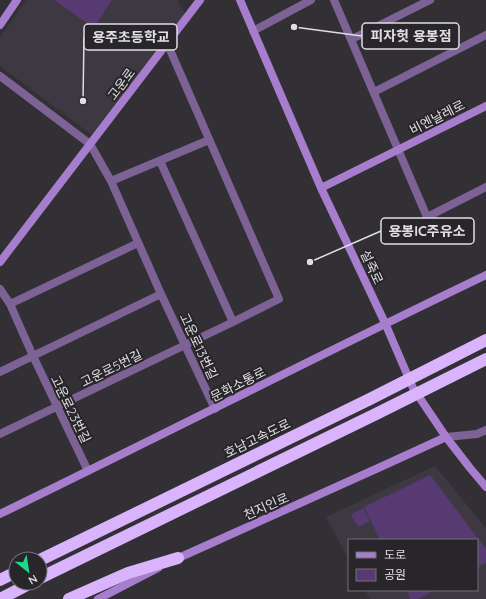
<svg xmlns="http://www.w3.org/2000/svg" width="486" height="599" font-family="Quicksand,'Noto Sans KR',sans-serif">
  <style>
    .built { fill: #3d3842 }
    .green { fill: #573a71 }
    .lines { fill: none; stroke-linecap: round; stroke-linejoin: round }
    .street { stroke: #7d6395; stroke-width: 8 }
    .secondary { stroke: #a77ecd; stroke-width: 8 }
    .highway { stroke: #d9b4fd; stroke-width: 12 }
    .labels { text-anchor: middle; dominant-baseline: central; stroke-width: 4; stroke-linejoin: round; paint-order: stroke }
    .street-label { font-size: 13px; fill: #e0dee2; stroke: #28262a }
    .leader { fill: none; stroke: #e0dee2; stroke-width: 1.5 }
    .callout-dot { fill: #e0dee2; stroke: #28262a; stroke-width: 1.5 }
    .callout { fill: #28262a; stroke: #e0dee2; stroke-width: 1.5 }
    .callout-label { font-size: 14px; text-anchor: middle; font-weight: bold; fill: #e0dee2 }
  </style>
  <rect width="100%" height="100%" fill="#323035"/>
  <path class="built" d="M26,0H177L186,15L92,135L0,66V37Z
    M435,466L486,528V599H370L365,590H477V540H349V560L326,517Z"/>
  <path class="green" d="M54,0H112L94,28Z
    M430,475L486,549V563L477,568V540H380L364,507Z
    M363,508L370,521L358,527L351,515Z
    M406,590H435L418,599H410Z"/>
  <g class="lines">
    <path class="street" d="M334,0L427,217L486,187
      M253,31L311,0
      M352,39L430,0
      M0,76L90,144L111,181L161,294L215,409
      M374,92L486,35
      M160,161L233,322
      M111,181L209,140
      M0,289L10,304L33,356L88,471
      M10,304L138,243
      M0,372L161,294
      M0,434L233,322L279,299L167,43
      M446,437L477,434L486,430"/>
    <path class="secondary" d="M240,0L321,188L385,323L413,388L446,437L470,468L486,487
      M0,25L17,0
      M321,188L486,106
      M0,262L200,0
      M0,514C163,435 323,353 486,275
      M174,560L387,464L446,437
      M98,599L158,568"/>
    <path class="highway" d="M40,560L370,399L486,340
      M40,578L378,413L486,359
      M0,580L16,572
      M0,599L31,583
      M69,599L128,573L178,558"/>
  </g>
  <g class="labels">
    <g class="street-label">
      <text transform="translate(121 84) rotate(-53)">고운로</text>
      <text transform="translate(437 117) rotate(-27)">비엔날레로</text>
      <text transform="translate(372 267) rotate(65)">설죽로</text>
      <text transform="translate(199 346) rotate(65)">고운로13번길</text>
      <text transform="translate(111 368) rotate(-26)">고운로5번길</text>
      <text transform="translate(238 384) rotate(-27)">문화소통로</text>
      <text transform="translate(71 409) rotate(64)">고운로23번길</text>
      <text transform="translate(257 438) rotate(-26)">호남고속도로</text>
      <text transform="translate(266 506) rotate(-24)">천지인로</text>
    </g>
  </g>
  <path class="leader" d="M294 27L362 36M83 101L84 37M310 262L381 231"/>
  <g class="callout-dot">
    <circle cx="294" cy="27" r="4"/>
    <circle cx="83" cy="101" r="4"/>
    <circle cx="310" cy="262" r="4"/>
  </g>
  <g class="callout">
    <rect x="362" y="23" width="97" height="26" rx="4"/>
    <rect x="84" y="24" width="93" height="26" rx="4"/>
    <rect x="381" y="218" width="93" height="26" rx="4"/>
  </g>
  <g class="callout-label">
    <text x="411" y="41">피자헛 용봉점</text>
    <text x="131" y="42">용주초등학교</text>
    <text x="427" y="236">용봉IC주유소</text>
  </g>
  <rect x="348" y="539" width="130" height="52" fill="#28262a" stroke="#727074"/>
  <rect x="356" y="552" width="20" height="6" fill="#a77ecd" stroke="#727074"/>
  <text x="384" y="559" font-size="12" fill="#e0dee2">도로</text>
  <rect x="356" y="569" width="20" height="12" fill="#573a71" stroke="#727074"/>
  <text x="384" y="579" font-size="12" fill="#e0dee2">공원</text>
  <g transform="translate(28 571) rotate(150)"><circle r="19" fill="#28262a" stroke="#727074"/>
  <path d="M0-3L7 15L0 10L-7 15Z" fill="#1bd988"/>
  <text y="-6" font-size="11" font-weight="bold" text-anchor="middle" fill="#e0dee2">N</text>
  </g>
</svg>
